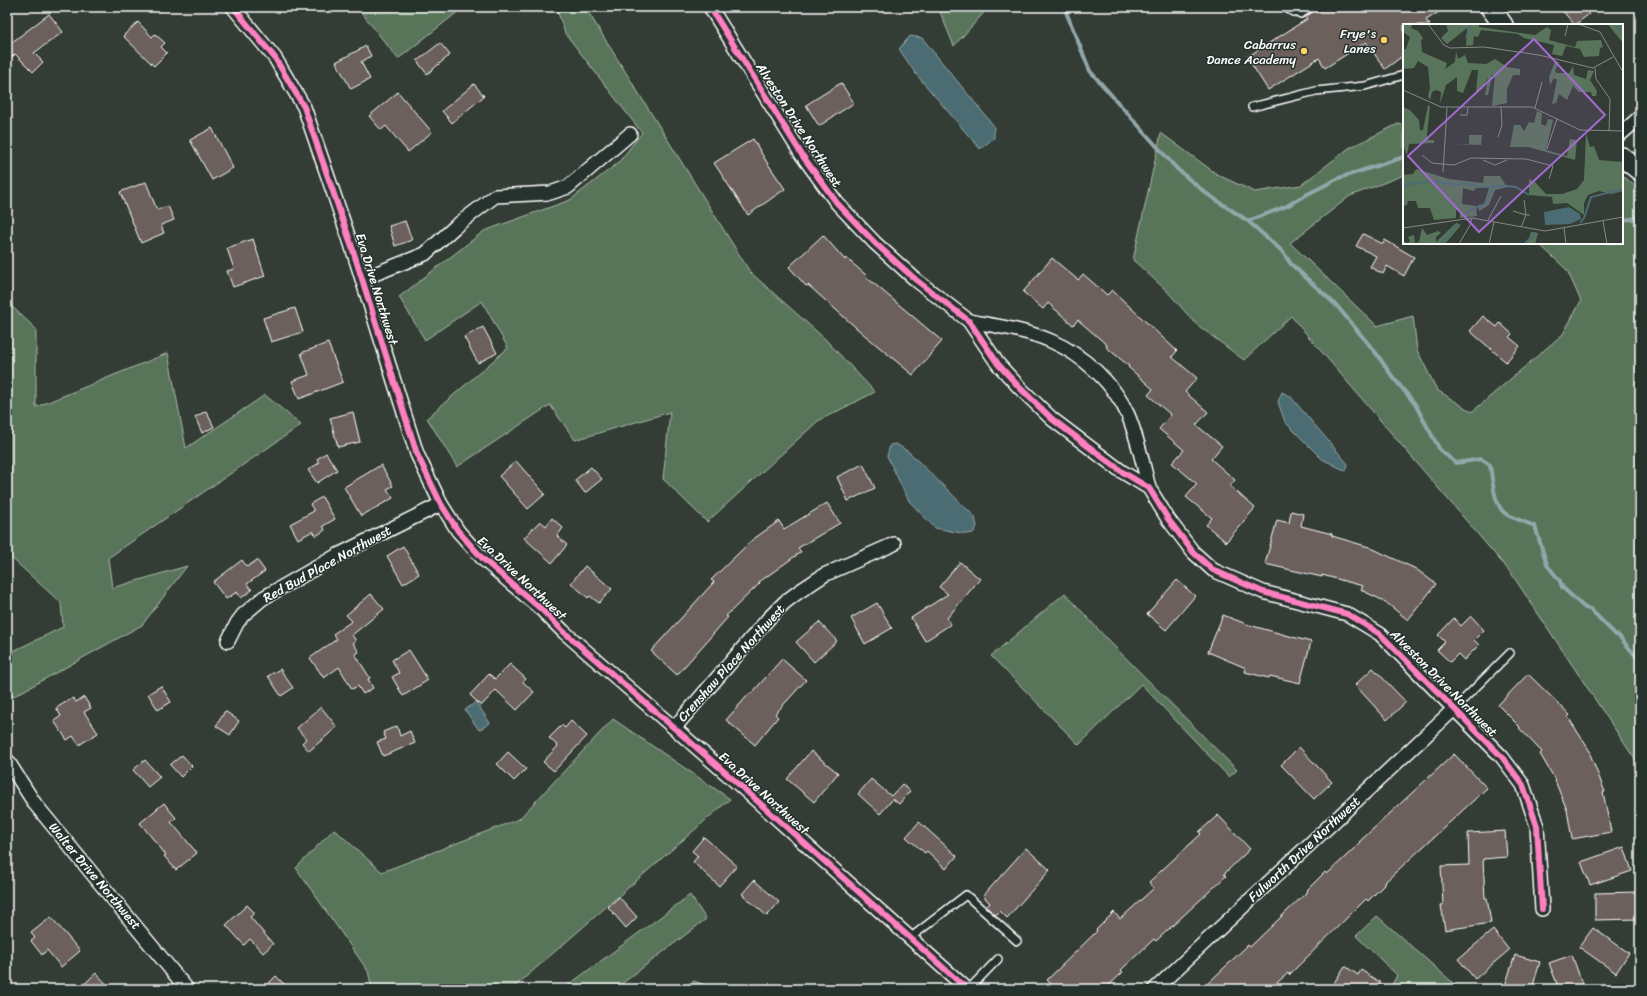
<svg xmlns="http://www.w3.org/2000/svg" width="1647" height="996" font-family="Sriracha,sans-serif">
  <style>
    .green { fill: #58745a; stroke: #acbaac }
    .water { fill: #4b6c72; stroke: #93a7aa }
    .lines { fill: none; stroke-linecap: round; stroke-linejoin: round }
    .stream { stroke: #93a7aa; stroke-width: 4 }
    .building { fill: #6c605b; stroke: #fff }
    .lane-casing { stroke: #fff; stroke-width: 10 }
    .street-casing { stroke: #fff; stroke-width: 16 }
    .secondary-casing { stroke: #fff; stroke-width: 22 }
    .lane { stroke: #26332d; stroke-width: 7 }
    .street { stroke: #26332d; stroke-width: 13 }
    .secondary { stroke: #26332d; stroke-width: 19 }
    .cycleway-casing { stroke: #26332d; stroke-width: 8 }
    .cycleway { stroke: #ff80c0; stroke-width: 6 }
    .poi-dot { fill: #ffd166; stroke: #26332d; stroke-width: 1.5 }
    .labels { text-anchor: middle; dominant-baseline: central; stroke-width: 3; stroke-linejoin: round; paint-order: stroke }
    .poi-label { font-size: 13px; fill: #fff; stroke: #26332d; text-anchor: end }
    .street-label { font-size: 13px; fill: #fff; stroke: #26332d }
    .inset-river { fill: none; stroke: #4b6c72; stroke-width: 2 }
    .inset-road { fill: none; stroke: #858a86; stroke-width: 1 }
    .view { fill: #a36bd2; fill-opacity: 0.15; stroke: #a36bd2; stroke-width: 2 }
    .inset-edge { fill: none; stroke: #fff; stroke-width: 2 }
  </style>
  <rect width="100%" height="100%" fill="#343c36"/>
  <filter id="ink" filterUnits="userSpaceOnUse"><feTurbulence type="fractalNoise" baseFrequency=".025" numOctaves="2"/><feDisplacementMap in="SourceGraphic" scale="8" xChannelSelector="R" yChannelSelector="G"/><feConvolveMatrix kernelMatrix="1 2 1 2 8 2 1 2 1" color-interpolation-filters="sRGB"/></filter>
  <g filter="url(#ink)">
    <path class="green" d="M359,7H464L398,59L358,8Z
      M556,7H585L750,272L825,339L875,392L818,421L707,522L663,479L670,412L575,440L550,405L457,467L427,418L508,348L482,301L425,340L399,297L484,231L570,200L618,163L642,133L565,33Z
      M938,7H989L954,46Z
      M1398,124L1404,125V175L1350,196L1290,243L1377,326L1413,316L1417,350L1437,390L1472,412L1563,334L1581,301L1567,270L1538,243H1622V176L1640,190V767L1511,573L1291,316L1244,360L1196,324L1167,291L1133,260L1161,133L1218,175L1255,192L1301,185L1349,148Z
      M7,302L36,329V407L168,353L186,448L265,395L301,425L108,558L112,588L187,566L142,625L7,700V654L63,627L61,603L7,554Z
      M1065,593L1107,639L1237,770L1229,777L1141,684L1079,745L991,656Z
      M613,719L730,799L512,989H372L368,971L296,868L334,829L382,872L519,819Z
      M690,895L706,919L615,989H563Z
      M1377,916L1460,989H1390L1397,975L1356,936Z
      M694,981L716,989H679Z"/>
    <path class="water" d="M910,36L922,38L994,126V138L980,149L916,74L899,49Z
      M1282,392L1290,396L1348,464L1346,471L1322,459L1285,422L1278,402Z
      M896,444L909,452L975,517L977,527L973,533L967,534L935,528L909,501L887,456L890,445Z
      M476,702L490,723L479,730L465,710Z"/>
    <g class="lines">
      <path class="stream" d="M1064,7L1090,71L1177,169L1207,194L1248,221L1282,251L1291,264L1337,306L1376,353L1392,376L1415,404L1440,450L1456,463L1481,459L1490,465C1492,477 1494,507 1506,514C1515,519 1525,522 1535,526L1547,565L1560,581L1562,587L1585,608L1590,609L1616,635H1618L1640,661
        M1622,220L1640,218
        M1248,221L1287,206L1300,198L1339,178L1404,157"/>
    </g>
    <path class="building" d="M1327,7H1447L1426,20L1430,25H1404V55L1385,69L1366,42L1325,68L1319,58L1268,90L1247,57L1307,19L1306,17L1315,10L1317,13Z
      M1559,7H1582L1589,14L1575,25Z
      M49,14L63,32L34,53L43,62L33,72L15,54L7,62V46Z
      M138,22L152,37L155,34L165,43L161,47L167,53L154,66L123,36Z
      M440,43L450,55L427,74L417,61Z
      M366,46L371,56L361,62L370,79L351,89L336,62Z
      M841,83L854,103L819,126L806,105Z
      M474,84L484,96L452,123L442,111Z
      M398,92L432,132L408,152L386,126L381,130L369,116Z
      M212,128L233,168L212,180L190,140Z
      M753,139L766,161L785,189L748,215L714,163Z
      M146,182L157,210L168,206L174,220L161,225L164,233L141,243L120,192Z
      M405,221L412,240L395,246L389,226Z
      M1363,234L1383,244L1385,240L1414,257L1404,276L1387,266L1383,274L1370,267L1376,256L1356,246Z
      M823,235L845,260L846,258L866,275L865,276L942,341L913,375L861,332L808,285L806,286L789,267Z
      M253,239L265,276L233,287L227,271L234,269L227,248Z
      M1052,258L1078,280L1083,274L1107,295L1112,290L1177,351L1172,357L1197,378L1185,392L1208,412L1196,425L1222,446L1211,459L1235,480L1230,486L1255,508L1226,542L1206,525L1212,518L1186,497L1197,484L1172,463L1184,450L1159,429L1171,415L1148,395L1153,389L1128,367L1129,366L1106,347L1107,345L1078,320L1073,325L1048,303L1043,309L1023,292Z
      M295,308L303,332L271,342L263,318Z
      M1483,316L1497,327L1500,323L1512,334L1509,337L1520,346L1506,362L1470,331Z
      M483,327L497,353L478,363L464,337Z
      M328,343L343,382L299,399L292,381L309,375L301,353Z
      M206,411L214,427L202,433L195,417Z
      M353,412L360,442L338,447L330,418Z
      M326,453L337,470L317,483L308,470L319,463L317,459Z
      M516,461L545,494L528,509L499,476Z
      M863,464L875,488L848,501L837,477Z
      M381,465L393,486L387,489L393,498L361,516L344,487Z
      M591,467L602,479L585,493L575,480Z
      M322,497L335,519L323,526L325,530L316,536L313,531L298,539L290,524L314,511L310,504Z
      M827,503L840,523L798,548L801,552L759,582L760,583L726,616L728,617L677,675L651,651L714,582L711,580L752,540L779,521L784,529Z
      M1291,511L1303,514L1301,526L1332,534V536L1369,547L1416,569L1436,584L1408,620L1384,601L1361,590L1363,586L1322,575V577L1265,564L1277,520L1289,523Z
      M552,518L563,528L557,536L567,545L552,563L524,538L540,521L546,526Z
      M403,546L419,574L403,584L387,556Z
      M242,560L247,567L257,560L265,571L247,584L252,590L241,598L237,592L226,599L213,582Z
      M960,562L980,579L947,618L951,624L925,641L911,618L948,594L939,587Z
      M585,566L612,589L599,603L590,596L588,598L571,583Z
      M1177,580L1195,596L1166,630L1147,614Z
      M371,594L384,609L352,635L356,641L353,643L359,652L355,654L370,678L368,679L373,688L363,694L358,686L352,689L339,667L324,678L310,658L337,639L333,634L352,621L346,615Z
      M877,603L892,628L865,644L851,618Z
      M1223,615L1249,625L1311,642L1300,683L1270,676L1269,678L1245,672L1246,668L1208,652Z
      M1471,616L1484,630L1474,640L1479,645L1464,660L1458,654L1450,662L1437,650L1445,642L1438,635L1454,618L1461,626Z
      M819,622L837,641L814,662L796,642Z
      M409,650L428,680L403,696L392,677L399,673L392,660Z
      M782,659L806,680L775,714L778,717L755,745L726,720L750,693L751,694Z
      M510,664L526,679L523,682L534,692L517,710L496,690L481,706L470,695L489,674L495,679Z
      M1373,668L1406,702L1387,720L1355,685Z
      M280,669L293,688L281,696L268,676Z
      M1528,674L1570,715L1568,717L1591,753L1590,754L1605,792H1603L1611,832L1572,839L1567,810L1553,776L1540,754L1542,752L1519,728L1520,727L1498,705Z
      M161,686L171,702L158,710L148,694Z
      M84,697L91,708L84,712L98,733L79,745L73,736L67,740L54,721L61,716L56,708L73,698L76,702Z
      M321,707L337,727L309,751L302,743L306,739L297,728Z
      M225,711L239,721L230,735L216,726Z
      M571,721L587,736L554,771L543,762L558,746L549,738L562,725L565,728Z
      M397,726L400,736L410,731L415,743L383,756L377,742L386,739L383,732Z
      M1299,747L1332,782L1314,799L1281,765Z
      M811,751L838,773L814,802L787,779Z
      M508,752L526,769L514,781L497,764Z
      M1454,754L1487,788L1385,882L1386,883L1368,901L1366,899L1289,975L1288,973L1270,989H1202L1248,945L1250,947L1308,891L1307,890L1325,872L1327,874L1360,843L1359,842Z
      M182,755L192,766L181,777L170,765Z
      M145,760L160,777L148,787L133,770Z
      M871,779L891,796L902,784L910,791L899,804L893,799L880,814L858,794Z
      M164,803L176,818L171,822L197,853L176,870L164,856L166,855L140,823Z
      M1218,815L1250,849L1224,874L1226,876L1156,941L1154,939L1121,970L1123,972L1105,989H1056L1047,980L1097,931L1096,930L1114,912L1120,919L1154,888L1149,882L1201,834L1199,832Z
      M919,822L957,856L946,869L927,851L925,853L906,837Z
      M1505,831L1507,857L1483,859L1485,898H1487L1491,923L1445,930L1441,905H1443L1441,866L1469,865L1468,833Z
      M704,837L737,866L719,886L693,862L698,856L692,851Z
      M1624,847L1632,871L1590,885L1581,862Z
      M1026,848L1050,870L1007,918L1000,911L996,915L986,907L990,903L983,896Z
      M754,880L779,902L767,916L742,894Z
      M1638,892V919L1595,920V893Z
      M619,897L637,917L626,928L608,907Z
      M247,905L255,913L250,917L273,944L263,953L250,939L244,945L226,925Z
      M51,917L80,951L61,967L47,950L42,955L31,941L35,938L31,933Z
      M1593,928L1629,953L1616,973L1579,947Z
      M1493,930L1509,950L1475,979L1458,959Z
      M1515,955L1540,962L1532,989H1504Z
      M1572,955L1584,989H1559L1549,963Z
      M1345,966L1358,975L1361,970L1390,989H1330Z
      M96,973L111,989H79Z
      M276,976L289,989H263Z"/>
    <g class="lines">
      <defs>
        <path id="lane" d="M1283,7L1294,12L1301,14L1311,7
          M1252,107L1316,91L1365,86L1404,75
          M1454,709L1510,653
          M910,938L966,895L1017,941
          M969,989L998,959"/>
        <path id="street" d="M233,7L275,58L304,107L351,244L417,454L441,504L458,531L483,559L541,609L564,632L735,781L967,989
          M710,7L802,155L837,203L875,243L916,280L969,321L998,364L1020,388L1052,419L1121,471L1149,488L1168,519L1193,552L1213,570L1263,592L1347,614L1380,634L1502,757L1523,785L1537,826L1542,909
          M1622,133L1640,117
          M362,279L425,254L456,226L495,196L550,193L568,187L630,134
          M969,321C996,326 1026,330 1051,341C1083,355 1114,383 1128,415C1138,439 1143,464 1149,488
          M228,641L237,623L243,615L263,598L338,555L441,504
          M674,728L768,619L785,602L797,593L824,575L894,544
          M7,760L35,804L187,989
          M1155,989L1454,709"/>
        <path id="secondary" d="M1490,7L1503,25
          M1622,157L1640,171"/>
      </defs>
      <use href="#lane" class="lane-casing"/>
      <use href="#street" class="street-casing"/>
      <use href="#secondary" class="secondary-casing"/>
      <use href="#lane" class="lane"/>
      <use href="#street" class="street"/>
      <use href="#secondary" class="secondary"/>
      <defs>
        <path id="cycleway" d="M233,7L275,58L304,107L351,244L417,454L441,504L458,531L483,559L541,609L564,632L735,781L967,989
          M710,7L802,155L837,203L875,243L916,280L969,321L998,364L1020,388L1052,419L1121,471L1149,488L1168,519L1193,552L1213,570L1263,592L1347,614L1380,634L1502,757L1523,785L1537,826L1542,909"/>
      </defs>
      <use href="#cycleway" class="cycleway-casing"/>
      <use href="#cycleway" class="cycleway"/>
    </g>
  </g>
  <g class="poi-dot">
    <circle cx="1384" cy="40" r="4"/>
    <circle cx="1304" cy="51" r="4"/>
  </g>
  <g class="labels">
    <g class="poi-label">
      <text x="1376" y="33">Frye's<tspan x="1376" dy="15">Lanes</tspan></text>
      <text x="1296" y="44">Cabarrus<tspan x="1296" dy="15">Dance Academy</tspan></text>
    </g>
    <g class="street-label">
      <text transform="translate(799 125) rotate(57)">Alveston Drive Northwest</text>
      <text transform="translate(377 289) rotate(73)">Eva Drive Northwest</text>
      <text transform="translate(327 564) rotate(-29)">Red Bud Place Northwest</text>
      <text transform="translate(522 578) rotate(43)">Eva Drive Northwest</text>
      <text transform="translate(731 663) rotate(-48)">Crenshaw Place Northwest</text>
      <text transform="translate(1444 683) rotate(45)">Alveston Drive Northwest</text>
      <text transform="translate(764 793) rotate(42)">Eva Drive Northwest</text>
      <text transform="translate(1304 849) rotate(-43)">Fulworth Drive Northwest</text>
      <text transform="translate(95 876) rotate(50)">Walter Drive Northwest</text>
    </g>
  </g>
  <g transform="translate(1403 24)">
    <rect width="220" height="220" fill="#343c36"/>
    <path d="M0,0H10L8,4L15,7L20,14L18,17L19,28L44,39L42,45L52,38L53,27L55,35L62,31L65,39L83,40L92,35L104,43L117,45V51H110L104,65V79L89,82L92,51H89L85,71H82L85,54L79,65L73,68L75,46H69L60,69L54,67V53L43,61L37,80L38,68L33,66L29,68L27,76L25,72L27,64L25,43L15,37L11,44L0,45V25H3L7,13L0,8ZM43,0H76V3L132,11L144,3L148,6L146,16L172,23L174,17L198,16L200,23L197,24L196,32L181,33L177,25L163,22L159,32L149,30L151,21L121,14L115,10L78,6L75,13L71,12L70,21L63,22L64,4L44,20L38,14L45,7ZM205,0H220V19L207,3ZM152,37L156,38L152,47L154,49H166L170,42L171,51L183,55L185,46L191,47L187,56L194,67L193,72H189L188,68H176L170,62L164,76L156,70L153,79L149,80L154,56L151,54L147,61L146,53ZM25,81L27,82L24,111L25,116H31V119L6,120L4,131L0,121V83L7,86L16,96L17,106H20ZM134,87L139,89L138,100L143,102L145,95L150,96L143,126L164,132L167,115L174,116L172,136L125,123H107L111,101H117L121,107L126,98L131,99ZM183,109L187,123L191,122L196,136L220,138V167L209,170L196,167L185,171L181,179V191L164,179L150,180L149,173L126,171V155L132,158L143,170H159L174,165L181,156ZM66,111H79L78,121L52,120H66ZM13,145L46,155L80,159L81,152H97L104,163L92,166L86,181L76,187L75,181L81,180L86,164H73L71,167L60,164L59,180L73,182L74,192L57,194V187L53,186V194L31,196L27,184H15L13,177H5L4,181L0,182V151L10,150ZM53,199L58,201L42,220H0V217L4,219L7,217L5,213L11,211L12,219L16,218L19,204L24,211L35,207L38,209L33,213V218ZM128,208L135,209L132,220H124Z" fill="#58745a"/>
    <path d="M166,183L177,190L178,195L167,200L142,201L141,188Z" fill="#4b6c72"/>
    <path class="inset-river" d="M212,0L220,9M63,14L68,0M0,161L29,157L55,161L60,159L78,163L104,162L113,163L126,171M59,193L67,186L81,181L90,163M177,199L181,194L188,173L220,165M122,219L131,211V208M38,220L55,200"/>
    <path class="inset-road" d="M25,0L41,21L47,24L81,23L136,31L190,44L210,33M175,0L197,8L220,48M162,12L165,0M192,44L193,55L207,75L206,107M0,66L38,83H129L177,106L220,107M132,84L139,58M57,91H64L65,84M95,113L99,101L98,83M144,125L154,95M19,131L29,139L51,141L68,134L123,135L150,142L146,155M80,136L92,141L104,136M40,148L44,84M110,187L123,191L121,176M85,196L98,172M200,197L204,220M118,203L123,191H127M0,204L69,194L142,207L220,193M161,204L163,220M56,220L67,201L69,194M86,220L91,198"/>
    <path class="view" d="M131,15L202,91L76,208L5,132Z"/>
    <rect width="220" height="220" class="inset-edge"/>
  </g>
  <rect width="1647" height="996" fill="none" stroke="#26332d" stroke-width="24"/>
  <rect x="12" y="12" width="1623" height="972" fill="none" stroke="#fff" stroke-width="1.5" filter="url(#ink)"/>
</svg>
